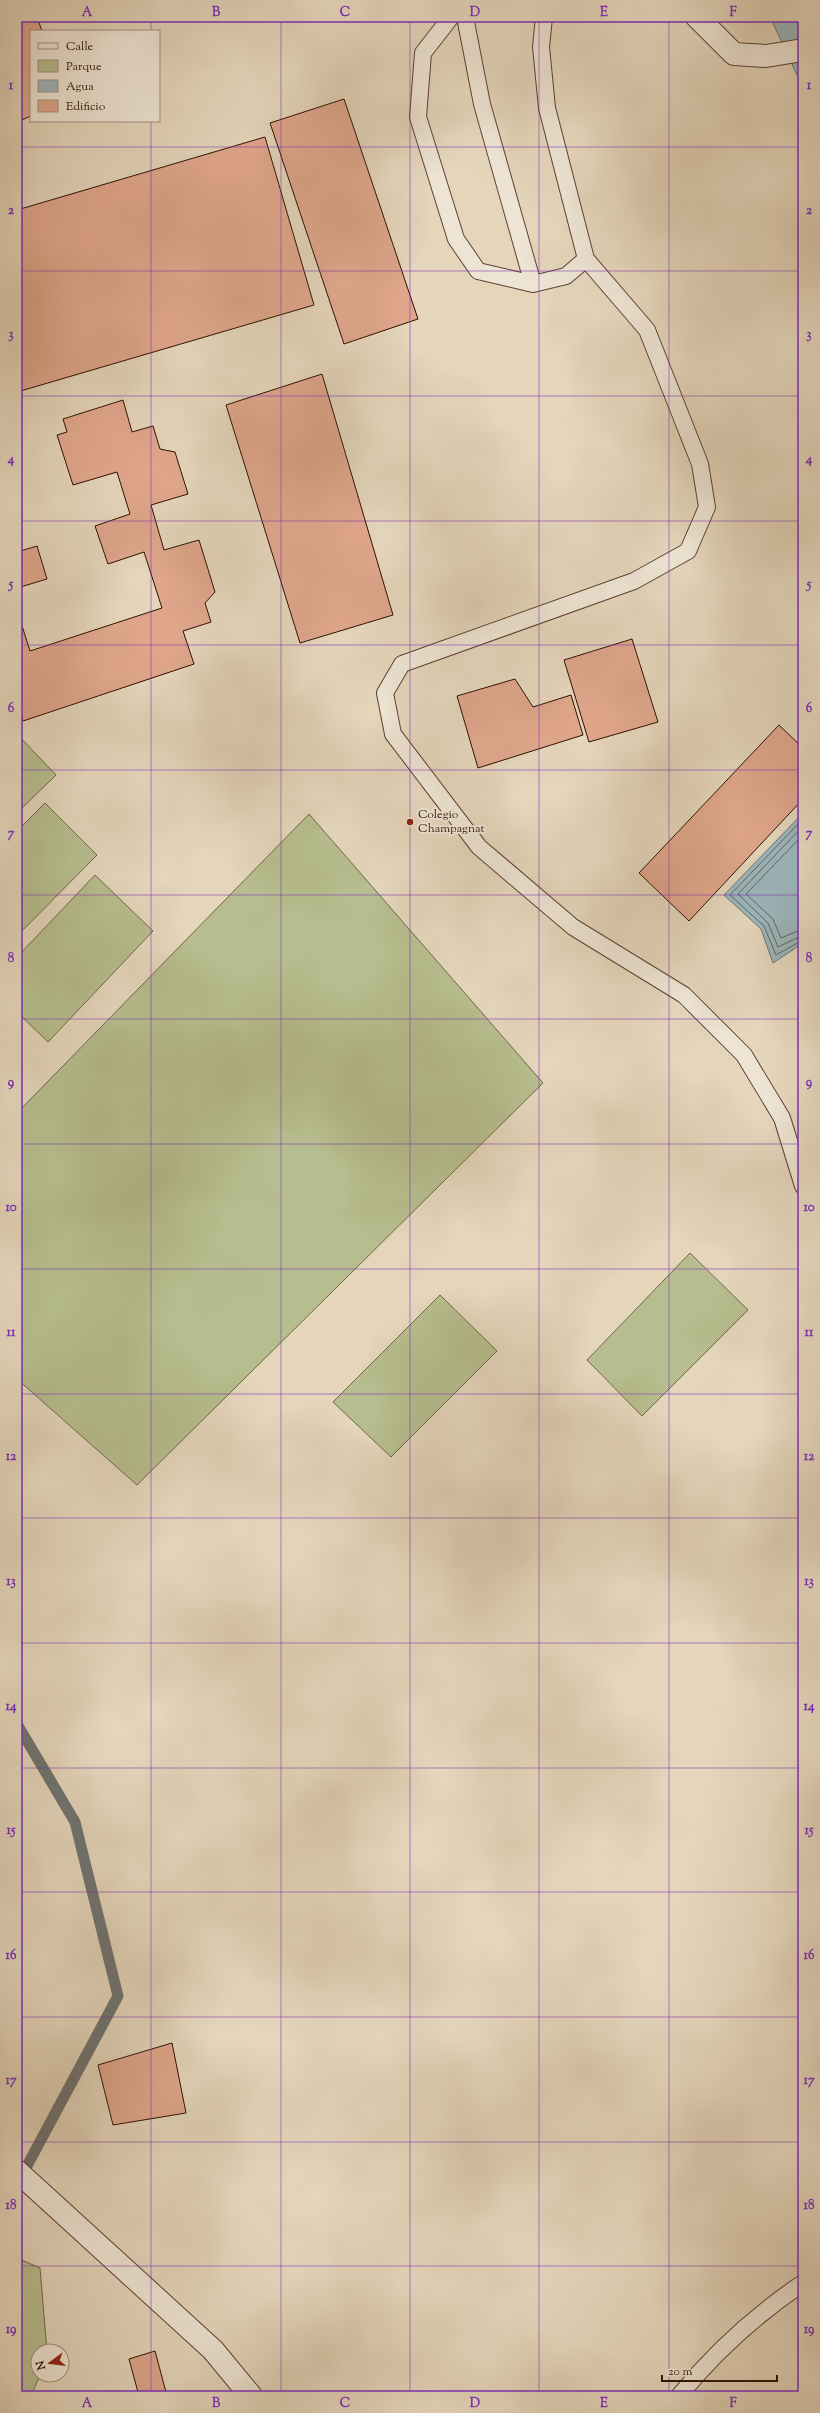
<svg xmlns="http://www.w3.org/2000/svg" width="820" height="2413" font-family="'Sorts Mill Goudy',serif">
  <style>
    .green { fill: #b6bd8e; stroke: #726648 }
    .water { fill: #9bb6bc; stroke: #6f7472 }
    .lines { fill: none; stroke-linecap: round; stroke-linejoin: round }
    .shore { stroke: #646360; stroke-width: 1 }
    .stream { stroke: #6f7472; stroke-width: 11 }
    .building { fill: #dfa68c; stroke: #2e1003 }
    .lane-casing { stroke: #5c4131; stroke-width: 18 }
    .street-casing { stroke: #5c4131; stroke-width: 24 }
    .lane { stroke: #ede4d3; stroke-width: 16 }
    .street { stroke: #ede4d3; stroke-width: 22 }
    .grid { fill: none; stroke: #7b2cbf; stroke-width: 1; stroke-opacity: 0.55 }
    .poi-dot { fill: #8f2418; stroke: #ede4d3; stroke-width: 1.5 }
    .labels { text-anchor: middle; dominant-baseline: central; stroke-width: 4; stroke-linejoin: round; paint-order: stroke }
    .poi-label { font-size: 12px; fill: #2e1003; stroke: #ede4d3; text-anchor: start }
    .neatline { fill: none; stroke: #7b2cbf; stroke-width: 1.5 }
    .grid-label { font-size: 13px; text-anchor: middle; font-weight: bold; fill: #7b2cbf }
  </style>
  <rect width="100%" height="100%" fill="#e4d5bb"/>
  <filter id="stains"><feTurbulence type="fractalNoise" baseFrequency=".005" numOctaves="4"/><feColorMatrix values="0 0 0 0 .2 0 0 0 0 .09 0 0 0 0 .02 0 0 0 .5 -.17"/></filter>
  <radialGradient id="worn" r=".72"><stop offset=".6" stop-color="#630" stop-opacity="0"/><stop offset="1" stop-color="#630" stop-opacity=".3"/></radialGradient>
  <path class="green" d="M17,734L56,775L17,813Z
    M45,803L97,855L17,936V831Z
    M309,814L543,1083L137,1485L17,1379V1113Z
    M95,875L153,931L48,1042L17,1012V957Z
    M690,1253L748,1310L642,1416L587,1360Z
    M440,1295L497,1351L391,1457L333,1402Z
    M17,2258L40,2268L47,2351H38V2375H40L31,2396H17Z"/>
  <path class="water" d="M770,17H802L803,19V88Z
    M803,813V943L773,963L761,929L724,895Z"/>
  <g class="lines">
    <path class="shore" d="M803,819L730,895L764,926L776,955L803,940
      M803,826L738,894L768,923L778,947L803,935
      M803,835L746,894L773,919L781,938L803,929"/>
    <path class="stream" d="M17,1724L75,1822L118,1996L20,2179"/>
  </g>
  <path class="building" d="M17,17H37L42,31H31V116L17,122Z
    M344,99L418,319L344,344L270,123Z
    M265,137L314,305L17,392V210Z
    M322,374L393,615L300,643L226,405Z
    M123,400L132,432L153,426L160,449L175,452L188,494L151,505L164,550L199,540L215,592L205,603L211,622L183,631L194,664L23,721L17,702V610L30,651L162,608L144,552L108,564L95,526L130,514L117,472L73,485L57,435L67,432L63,419Z
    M37,546L47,579L17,588V552Z
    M632,639L658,722L589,742L564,660Z
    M515,679L533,707L571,695L583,735L478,768L457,696Z
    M779,725L803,748V799L689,921L639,873Z
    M172,2043L186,2113L113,2125L98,2065Z
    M155,2351L167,2396H139L129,2359Z"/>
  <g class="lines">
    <defs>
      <path id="lane" d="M451,17L423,53L418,117L456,239L478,271L533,284L566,276L586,259
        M465,17L482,104L533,284
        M544,17L541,47L547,108L586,259L647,330L700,464L707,507L688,551L634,581L402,664L385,693L393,734L479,847L573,927L684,995L744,1055L782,1118L803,1186
        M679,2396C714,2353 757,2314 803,2283"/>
      <path id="street" d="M697,17L734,54L766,56L803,50
        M17,2171L213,2350L251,2396"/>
    </defs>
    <use href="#lane" class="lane-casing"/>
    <use href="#street" class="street-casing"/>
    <use href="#lane" class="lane"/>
    <use href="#street" class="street"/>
  </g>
  <path class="grid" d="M151,17V31M281,17V2396M410,17V2396M539,17V2396M669,17V2396M151,121V2396M17,147H803M17,271H803M17,396H803M17,521H803M17,645H803M17,770H803M17,895H803M17,1019H803M17,1144H803M17,1269H803M17,1394H803M17,1518H803M17,1643H803M17,1768H803M17,1892H803M17,2017H803M17,2142H803M17,2266H803"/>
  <circle class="poi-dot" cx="410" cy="822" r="4"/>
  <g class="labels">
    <g class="poi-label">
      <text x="418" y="815">Colegio<tspan x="418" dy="14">Champagnat</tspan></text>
    </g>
  </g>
  <rect width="820" height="2413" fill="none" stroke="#e4d5bb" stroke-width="44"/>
  <rect x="30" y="30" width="130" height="92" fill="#ede4d3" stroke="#a18f80"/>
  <rect x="38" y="43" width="20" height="6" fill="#ede4d3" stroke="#a18f80"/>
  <text x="66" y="50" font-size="12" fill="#2e1003">Calle</text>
  <rect x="38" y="60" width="20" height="12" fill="#b6bd8e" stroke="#a18f80"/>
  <text x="66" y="70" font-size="12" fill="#2e1003">Parque</text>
  <rect x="38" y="80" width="20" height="12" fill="#9bb6bc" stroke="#a18f80"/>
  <text x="66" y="90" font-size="12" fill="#2e1003">Agua</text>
  <rect x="38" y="100" width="20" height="12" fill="#dfa68c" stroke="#a18f80"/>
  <text x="66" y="110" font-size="12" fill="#2e1003">Edificio</text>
  <g transform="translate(50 2363) rotate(255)"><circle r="19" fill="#ede4d3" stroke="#a18f80"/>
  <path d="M0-3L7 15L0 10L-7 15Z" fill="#8f2418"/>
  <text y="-6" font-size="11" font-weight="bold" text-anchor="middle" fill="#2e1003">N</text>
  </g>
  <path d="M662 2375v6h115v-6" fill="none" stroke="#2e1003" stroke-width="2"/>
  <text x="668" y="2375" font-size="12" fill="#2e1003" stroke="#ede4d3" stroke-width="3" paint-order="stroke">20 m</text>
  <rect x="22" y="22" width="776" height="2369" class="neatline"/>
  <g class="grid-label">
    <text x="87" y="16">A</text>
    <text x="216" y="16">B</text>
    <text x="345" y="16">C</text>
    <text x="475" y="16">D</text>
    <text x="604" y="16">E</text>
    <text x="733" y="16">F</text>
    <text x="11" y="89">1</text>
    <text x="809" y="89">1</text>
    <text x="11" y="214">2</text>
    <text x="809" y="214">2</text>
    <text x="11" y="338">3</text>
    <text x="809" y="338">3</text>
    <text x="11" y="463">4</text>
    <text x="809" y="463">4</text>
    <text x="11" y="588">5</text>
    <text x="809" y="588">5</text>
    <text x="11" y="712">6</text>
    <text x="809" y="712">6</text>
    <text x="11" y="837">7</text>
    <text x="809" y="837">7</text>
    <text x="11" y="962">8</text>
    <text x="809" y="962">8</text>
    <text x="11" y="1086">9</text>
    <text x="809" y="1086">9</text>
    <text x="11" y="1211">10</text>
    <text x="809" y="1211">10</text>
    <text x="11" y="1336">11</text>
    <text x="809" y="1336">11</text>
    <text x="11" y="1460">12</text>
    <text x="809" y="1460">12</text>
    <text x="11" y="1585">13</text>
    <text x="809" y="1585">13</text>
    <text x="11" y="1710">14</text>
    <text x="809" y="1710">14</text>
    <text x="11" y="1834">15</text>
    <text x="809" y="1834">15</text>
    <text x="11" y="1959">16</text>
    <text x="809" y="1959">16</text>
    <text x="11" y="2084">17</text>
    <text x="809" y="2084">17</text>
    <text x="11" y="2209">18</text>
    <text x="809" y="2209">18</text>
    <text x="11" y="2333">19</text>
    <text x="809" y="2333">19</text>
    <text x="87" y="2407">A</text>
    <text x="216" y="2407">B</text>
    <text x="345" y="2407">C</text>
    <text x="475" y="2407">D</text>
    <text x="604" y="2407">E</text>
    <text x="733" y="2407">F</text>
  </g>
  <rect width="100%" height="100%" filter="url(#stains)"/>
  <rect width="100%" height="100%" fill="url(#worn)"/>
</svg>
